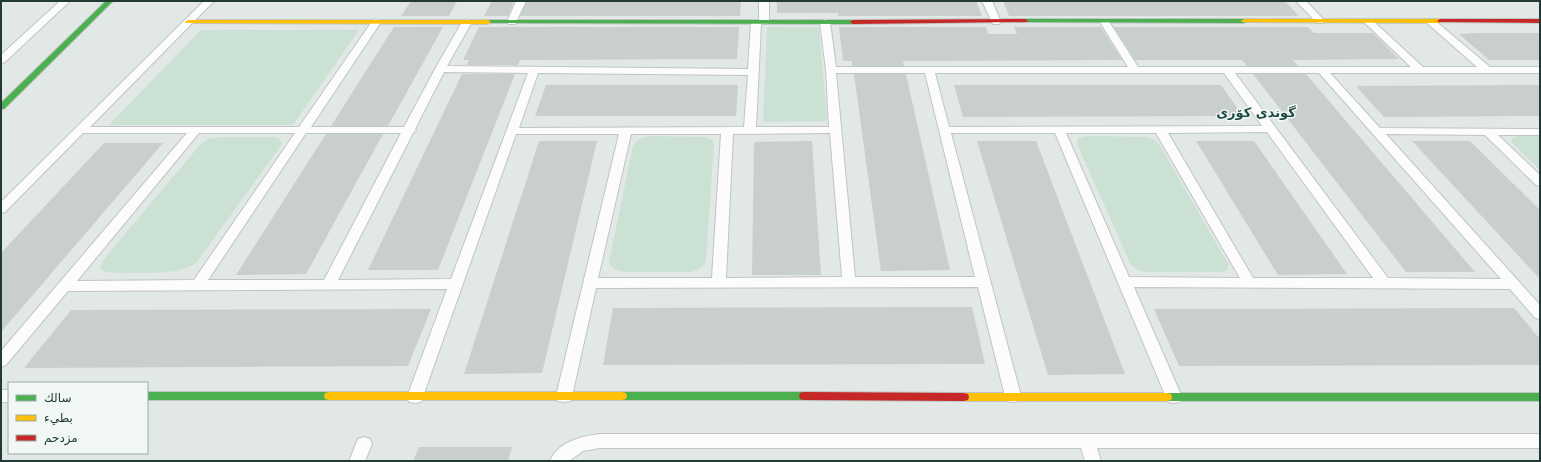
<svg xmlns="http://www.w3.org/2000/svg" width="1541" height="462" font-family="'DejaVu Sans',Vazirmatn,sans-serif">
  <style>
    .green { fill: #cbe1d3 }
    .building { fill: #c9cfcd }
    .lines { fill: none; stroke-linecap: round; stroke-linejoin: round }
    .street-casing { stroke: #bfc5c2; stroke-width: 2 }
    .fast-casing { stroke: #bec5c3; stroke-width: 2 }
    .slow-casing { stroke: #bec5c3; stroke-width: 2 }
    .jam-casing { stroke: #bec5c3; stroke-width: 2 }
    .street { fill: #fbfcfb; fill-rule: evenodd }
    .fast { fill: #4caf50; fill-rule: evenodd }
    .slow { fill: #ffc107; fill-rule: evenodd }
    .jam { fill: #c62828; fill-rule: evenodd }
    .labels { text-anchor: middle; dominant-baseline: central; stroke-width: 3; stroke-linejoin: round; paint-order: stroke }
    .neighbourhood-label { font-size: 13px; font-weight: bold; fill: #1e4a44; stroke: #f0f7f4 }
  </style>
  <rect width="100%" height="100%" fill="#e2e8e5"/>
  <path class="green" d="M767,27H819L827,121L763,122Z
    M201,30H359L293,125H109Z
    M648,136L704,137L711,139L714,143L706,260C704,268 698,270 691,272H625C618,271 611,269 609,262L633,146L638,140Z
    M1089,136L1145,137L1153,139L1159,144L1227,262L1229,265L1226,271L1223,272H1146L1138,270L1131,265L1078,146L1077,141L1079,138Z
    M1517,136H1540V170L1512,143V138Z
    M221,137H275L279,138L282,144L197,262C180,277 136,272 113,273L102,271L100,268L104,259L199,146L208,139Z"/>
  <path class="building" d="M411,1H457L449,16H401Z
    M492,1H514L508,16H484Z
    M527,1H741L740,16H520Z
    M777,1H976L982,16H838V13H777Z
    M1003,1H1285L1299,16H1009Z
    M394,27H443L388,126H331Z
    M479,27H739L737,59L520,60L518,65H467L469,60H463Z
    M839,27H986L988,34H1017L1014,27H1101L1122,60L903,61L904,66H852V61H843Z
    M1114,27H1308L1314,33H1373L1399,59L1293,60L1298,66H1247L1242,60H1135Z
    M1480,33H1540V60H1489L1459,34Z
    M462,74H515L438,270H368Z
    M854,74H906L950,270L881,271Z
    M1253,74H1306L1475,272H1406Z
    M546,85H738L736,116H535Z
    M954,85H1221L1243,116L963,117Z
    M1540,85V116L1384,117L1356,86Z
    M326,134H383L306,274L236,275Z
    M539,141H597L542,373L464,374Z
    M812,141L821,275H752L754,142Z
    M977,141H1036L1125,374L1048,375Z
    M1196,141H1254L1347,274L1278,275Z
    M1412,141H1470L1540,210V279Z
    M104,143H163L1,332V253Z
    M972,307L985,364L603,365L613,308Z
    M1514,308L1540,339V365L1179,366L1154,309Z
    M431,309L408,366L24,368L71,310Z
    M419,447H512L508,461H413Z"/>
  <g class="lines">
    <defs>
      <path id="street" d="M60,1H70L5,62L1,63V55Z
        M204,1H214L90,127H299L373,20L376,19L381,22L311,127H404L435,69L462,22L467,19L472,22L447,66L748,69L751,22L753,20H759V1H769V22L767,24H761L756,127H829L826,70L820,22L825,19L830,22L836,67H1128L1100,22L1105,19L1108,20L1138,67H1411L1366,24L1364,22L1369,19L1372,20L1423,67H1477L1427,23L1425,21L1427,19H1433L1490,67H1540V73H1330L1380,128L1540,129V135H1498L1540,175V186L1536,185L1485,135L1386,134L1540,305V319L1535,318L1510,289L1134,287L1182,397L1180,402L1174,403L1168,402L1166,397L1055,133H951L1021,396L1019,401L1013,402L1007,401L1005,396L978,287L596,288L572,396L570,401L564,402L558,401L556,396L619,134H516L421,402L415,403L409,402L407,397L447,289L68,291L6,365L1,367V351L187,133H83L5,212L1,213V202ZM444,72L528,73L451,279L338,280L413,133L416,130L415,129ZM538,73L748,75L744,127L519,128ZM836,73H925L975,277H855ZM935,73H1224L1262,126L949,127ZM1235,73H1319L1501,279L1388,278ZM1267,132L1373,278H1253L1168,133ZM199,133H295L194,280L77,281ZM306,133H401L324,280H208ZM830,133L842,277L726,278L733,134ZM1066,133H1156L1240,278L1129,277ZM631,134H721L712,278H598Z
        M516,1H526L515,24H509L507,22Z
        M982,1H992L1001,22L999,24H993Z
        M1296,1H1306L1323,19L1325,21L1323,23H1317Z
        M1,390H9V402H1Z
        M600,434H1540V448H1097L1101,461H1085L1081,448H600L583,451L569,461H550C558,442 581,436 600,434Z
        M364,437L370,439L372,444L365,461H349L358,439Z"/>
      <path id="fast" d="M106,1H113L4,109H1V103Z
        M1025,19H1244L1247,21L1244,23L1023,22L1022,21Z
        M488,20H853L856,22L853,24L486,23V21Z
        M147,392H329L333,393L334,396L333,399L329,400H147Z
        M622,392H804L808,393L809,396L808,399L804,400H622L618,399L617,396L618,393Z
        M1167,393H1540V401H1167L1163,400L1162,397L1163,394Z"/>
      <path id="slow" d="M1244,19H1440L1443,21L1440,23L1242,22L1241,21Z
        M188,20H488L491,22L488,24L186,23L185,22Z
        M329,392H622L626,393L627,396L626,399L622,400H329L325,399L324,396L325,393Z
        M964,393H1167L1171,394L1172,397L1171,400L1167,401H964L960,400L959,397L960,394Z"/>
      <path id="jam" d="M1025,19L1028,21L1027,22L853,24L850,22L853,20Z
        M1440,19H1540V23L1438,22L1437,21Z
        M804,392L964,393L968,394L969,397L968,400L964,401L804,400L800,399L799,396L800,393Z"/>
    </defs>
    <use href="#street" class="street-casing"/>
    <use href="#fast" class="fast-casing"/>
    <use href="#slow" class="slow-casing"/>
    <use href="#jam" class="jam-casing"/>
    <use href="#street" class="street"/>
    <use href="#fast" class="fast"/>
    <use href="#slow" class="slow"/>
    <use href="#jam" class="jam"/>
  </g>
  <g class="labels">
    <g class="neighbourhood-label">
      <text x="1256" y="112">گوندی کۆری</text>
    </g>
  </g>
  <rect width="1541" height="462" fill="none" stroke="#213a35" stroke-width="4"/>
  <rect x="8" y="382" width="140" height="72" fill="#f0f7f4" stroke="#9daba8"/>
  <rect x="16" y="395" width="20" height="6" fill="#4caf50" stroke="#9daba8"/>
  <text x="44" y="402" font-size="12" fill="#213a35">سالك</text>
  <rect x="16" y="415" width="20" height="6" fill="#ffc107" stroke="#9daba8"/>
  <text x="44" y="422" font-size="12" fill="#213a35">بطيء</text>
  <rect x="16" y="435" width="20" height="6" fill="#c62828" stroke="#9daba8"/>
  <text x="44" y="442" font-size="12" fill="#213a35">مزدحم</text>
</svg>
